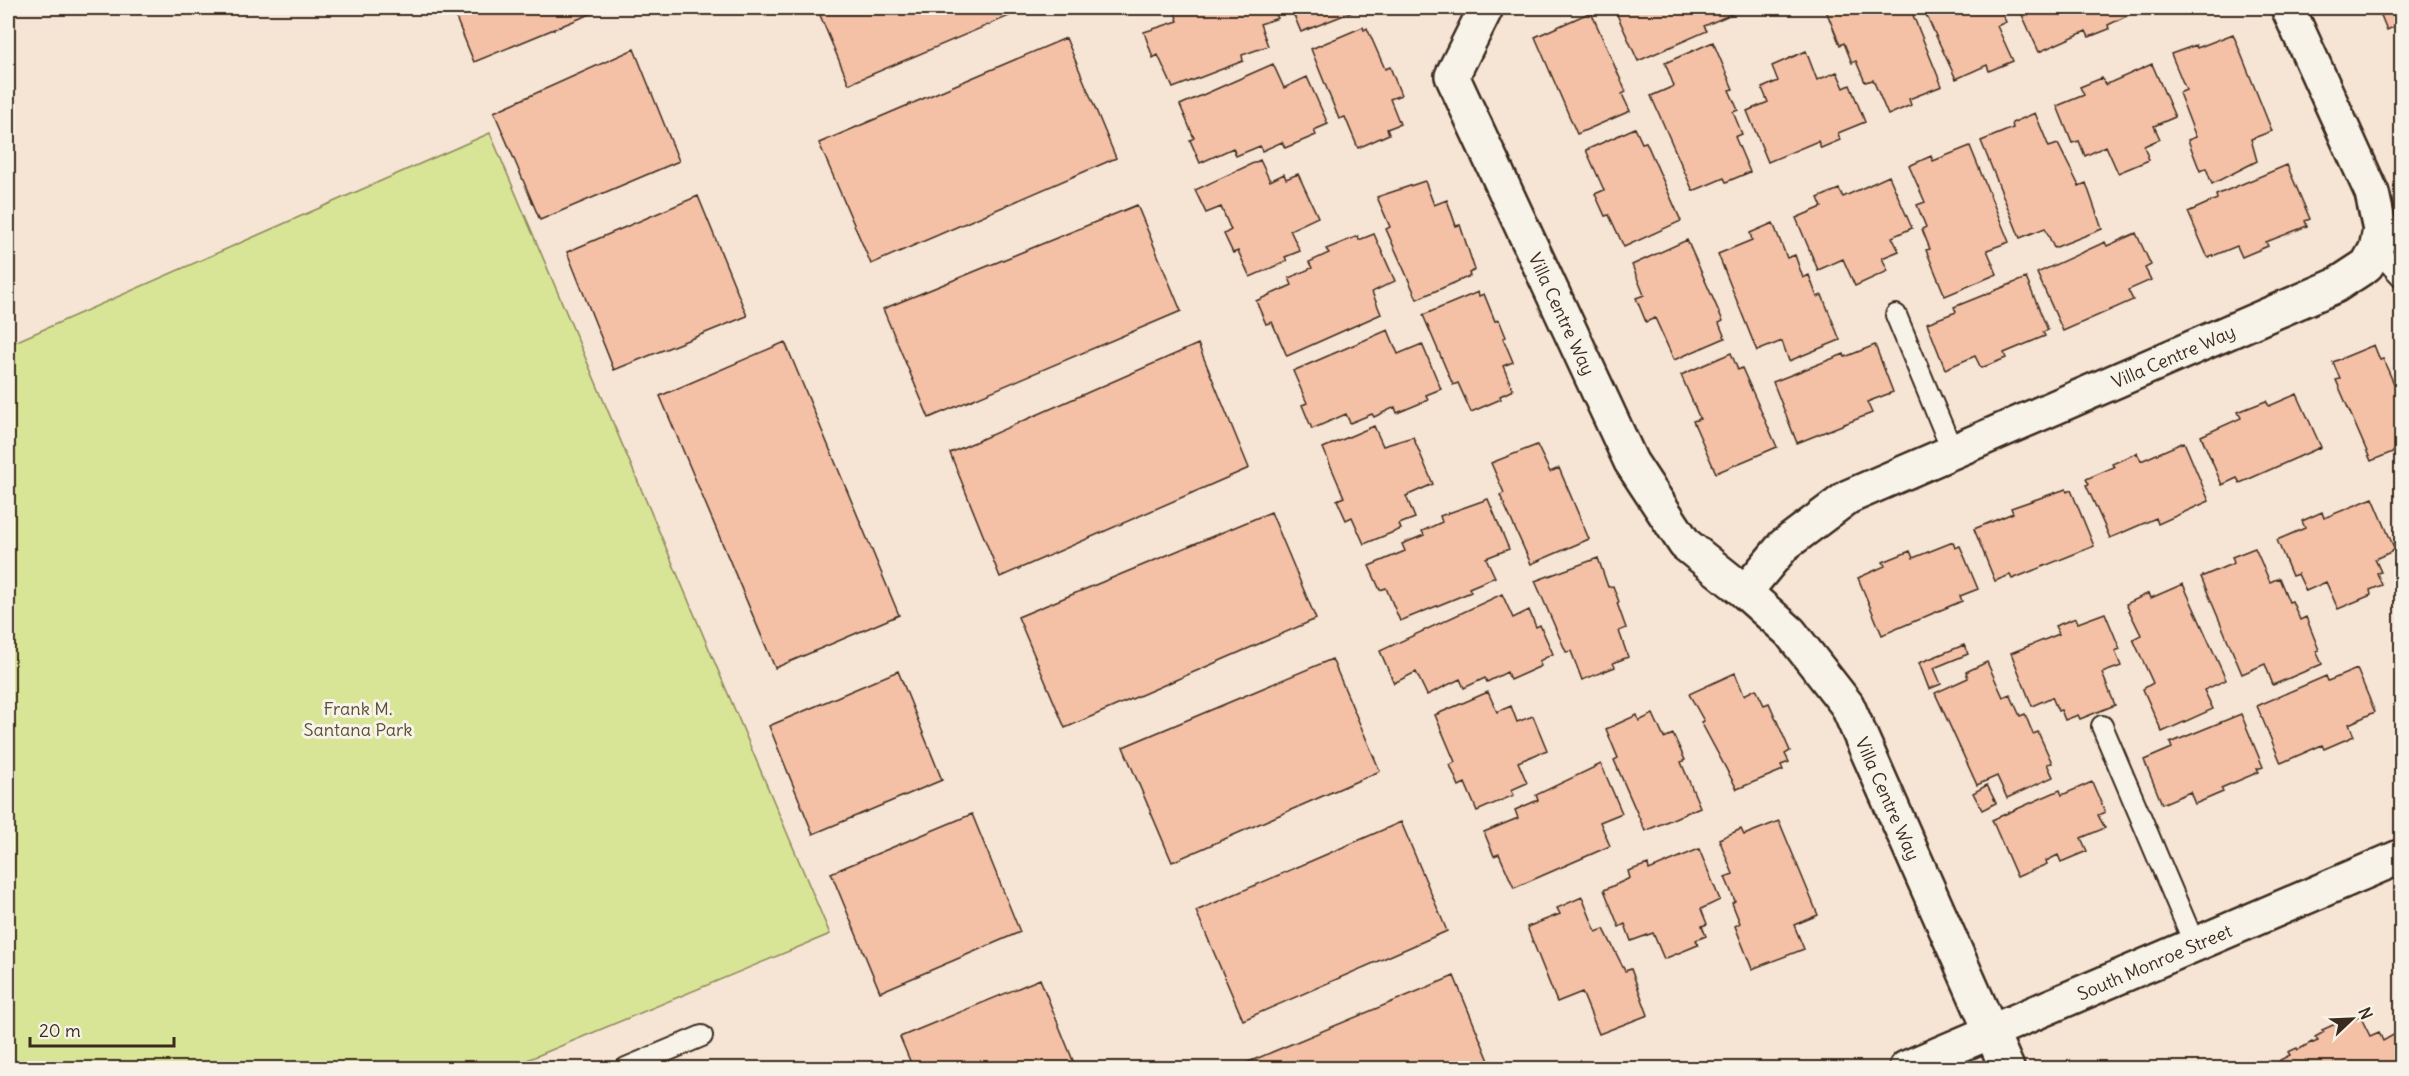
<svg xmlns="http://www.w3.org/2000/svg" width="2409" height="1076" font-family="Delius,sans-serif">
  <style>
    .green { fill: #d8e496; stroke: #8a875a; stroke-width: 1.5 }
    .building { fill: #f5c1a6; stroke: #3b2a1e; stroke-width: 1.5 }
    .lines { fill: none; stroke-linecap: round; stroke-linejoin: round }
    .lane-casing { stroke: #3b2a1e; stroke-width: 24 }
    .street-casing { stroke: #3b2a1e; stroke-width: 38 }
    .secondary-casing { stroke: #3b2a1e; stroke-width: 38 }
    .lane { stroke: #f7f3e8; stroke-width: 20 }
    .street { stroke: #f7f3e8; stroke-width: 33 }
    .secondary { stroke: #f7f3e8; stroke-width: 33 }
    .labels { text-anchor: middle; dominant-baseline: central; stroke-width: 6; stroke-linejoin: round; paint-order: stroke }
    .street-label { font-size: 18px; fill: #3b2a1e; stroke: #f7f3e8 }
    .park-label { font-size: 18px; fill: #5a4f36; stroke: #f7f3e8 }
  </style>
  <rect width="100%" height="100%" fill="#f6e4d4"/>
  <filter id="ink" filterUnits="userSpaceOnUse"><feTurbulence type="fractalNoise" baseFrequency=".0167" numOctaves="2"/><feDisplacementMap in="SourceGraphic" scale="12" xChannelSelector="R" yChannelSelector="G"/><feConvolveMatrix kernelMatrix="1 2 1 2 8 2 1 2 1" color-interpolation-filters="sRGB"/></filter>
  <g filter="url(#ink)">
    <path class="green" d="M490,133L830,934L508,1068H8V345Z"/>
    <path class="building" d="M452,8H605L474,62Z
      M817,8H1028L849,84Z
      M1182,8H1278L1280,13L1276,15L1278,18L1260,24L1268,46L1242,55L1243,61L1173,88L1158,55L1153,58L1144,32L1178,21L1174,10Z
      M1291,8H1362L1301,32Z
      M1614,8H1732L1734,13L1704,26L1707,31L1638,61Z
      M1825,8H1910L1942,86L1909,99L1911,105L1888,115L1873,80L1865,82L1856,61L1852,63L1844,43L1840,45Z
      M1923,8H1999L2006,22L1997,26L2013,61L1989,71L1987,65L1956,79Z
      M2019,8H2131L2133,13L2108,25L2109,29L2089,37L2086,31L2039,52Z
      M2378,8H2402V27L2400,24L2387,30Z
      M1591,12L1626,92L1622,94L1630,111L1577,134L1535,37Z
      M1363,27L1364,30L1367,28L1385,69L1390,67L1401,95L1390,99L1400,124L1387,129L1389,134L1358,148L1345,117L1339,119L1311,49Z
      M2233,34L2272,131L2251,139L2257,161L2212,184L2206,168L2200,171L2188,140L2196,137L2179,93L2186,90L2171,54L2196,45L2197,48Z
      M1066,38L1116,158L871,264L819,143Z
      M1713,42L1733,89L1729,90L1738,110L1733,112L1742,134L1735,137L1750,172L1726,182L1724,178L1693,191L1651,96L1674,86L1665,63Z
      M634,49L679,161L540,220L494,112Z
      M1806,51L1817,80L1837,72L1844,88L1850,85L1865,122L1838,133L1840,140L1821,148L1818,141L1768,162L1747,111L1768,102L1762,88L1778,81L1772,66Z
      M1273,64L1284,88L1307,77L1328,124L1314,130L1316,135L1285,148L1282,142L1262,151L1260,146L1236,156L1233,148L1200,163L1190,140L1194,138L1180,105Z
      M2152,64L2175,117L2154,126L2160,139L2144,146L2149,160L2118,173L2106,146L2085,156L2079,141L2072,143L2057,106L2084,95L2080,87L2102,78L2105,85Z
      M2035,113L2049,147L2058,144L2079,186L2086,183L2102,229L2054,248L2045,228L2020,238L1981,141L2013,128L2012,123Z
      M1635,128L1642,143L1646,142L1681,221L1624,247L1609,215L1605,216L1595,194L1604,190L1586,150Z
      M1970,146L2009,242L1987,250L1997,274L1945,296L1926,250L1930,249L1922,229L1926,227L1917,205L1925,202L1909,166L1931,156L1933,161Z
      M1260,160L1270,181L1284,174L1286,179L1298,174L1318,217L1290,230L1300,251L1285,257L1287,261L1250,277L1238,251L1233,253L1224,234L1231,230L1221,207L1206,213L1195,190Z
      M2287,165L2310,219L2305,221L2307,226L2266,242L2268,246L2242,257L2237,246L2208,258L2188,212L2217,199L2216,195Z
      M1889,176L1912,228L1892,237L1899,251L1882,258L1888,271L1855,286L1843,259L1818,270L1796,218L1822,207L1818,198L1839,189L1843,197Z
      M1425,181L1434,205L1447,200L1456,226L1460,225L1475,270L1469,273L1470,276L1417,299L1386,229L1390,227L1377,197Z
      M698,196L747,316L614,370L567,252Z
      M1137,205L1181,311L929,418L883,309Z
      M1773,223L1787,258L1795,255L1803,278L1809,275L1817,297L1822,295L1840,340L1789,361L1782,341L1757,351L1718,254L1752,240L1750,233Z
      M2136,233L2151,265L2145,268L2151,280L2128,290L2133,300L2063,331L2037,273L2105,242L2107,246Z
      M1374,234L1395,281L1372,292L1381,314L1287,356L1272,322L1266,324L1256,301L1292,285L1289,278L1312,268L1309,262L1329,253L1326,249L1358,236L1359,240Z
      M1687,240L1723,321L1719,323L1725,338L1674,360L1655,318L1646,322L1636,298L1644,295L1632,265Z
      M2026,278L2048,330L2043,332L2045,336L2004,353L2006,358L1981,368L1975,356L1945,369L1927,323L1956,312L1954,307Z
      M1478,292L1479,296L1484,294L1495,321L1499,320L1506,337L1503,338L1513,362L1503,366L1513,390L1500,396L1501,399L1471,412L1458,383L1453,385L1423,315Z
      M1388,330L1398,354L1422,344L1441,389L1426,395L1428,400L1397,413L1395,407L1374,417L1372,414L1350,423L1346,414L1312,429L1302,405L1307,403L1293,371Z
      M785,342L899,615L775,668L660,396Z
      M1198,344L1249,468L1000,577L950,453Z
      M1875,345L1893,392L1867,402L1872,413L1797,443L1773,382L1844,354L1845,357Z
      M2374,345L2380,360L2383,359L2395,386L2402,383V448L2371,461L2336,380L2340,379L2333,362Z
      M1731,353L1738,370L1742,368L1777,447L1716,473L1693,421L1700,419L1681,375Z
      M2297,394L2321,447L2240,483L2237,478L2222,485L2201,436L2241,418L2238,412L2266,401L2269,406Z
      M1374,426L1383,446L1413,437L1433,484L1406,496L1415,518L1399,524L1401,529L1364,544L1352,517L1346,520L1337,500L1344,497L1323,448Z
      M2184,442L2209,501L2158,524L2156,518L2110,538L2086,485L2089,484L2086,479L2114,467L2112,464L2137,453L2141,461Z
      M1537,445L1550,472L1559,468L1589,539L1531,564L1500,495L1504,493L1491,463Z
      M2066,489L2067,492L2071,490L2094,546L2012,579L2010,575L1995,581L1974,529L2013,513L2011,508Z
      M2373,498L2395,550L2375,559L2381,572L2377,573L2382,585L2370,590L2371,595L2338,609L2326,582L2306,591L2298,574L2292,576L2277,540L2305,528L2302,521L2322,512L2324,518Z
      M1488,499L1509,549L1486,558L1495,577L1469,588L1471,592L1400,621L1386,588L1380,590L1369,566L1405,551L1402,544L1424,535L1422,531L1442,522L1440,516Z
      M1271,512L1316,619L1065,728L1018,617Z
      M1953,542L1955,548L1960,546L1978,589L1960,596L1962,601L1882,635L1858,578L1885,566L1883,562L1910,551L1913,558Z
      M2255,548L2270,582L2279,578L2289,602L2292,601L2300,620L2306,617L2319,650L2316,651L2322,664L2273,685L2265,664L2242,674L2201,577L2234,563L2232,557Z
      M1598,558L1608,587L1613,586L1619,602L1617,603L1626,628L1619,631L1628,657L1613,663L1615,667L1582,680L1571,651L1566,652L1535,581Z
      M2183,584L2226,680L2204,690L2213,709L2162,732L2143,689L2153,683L2133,639L2141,635L2126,604L2149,593L2151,598Z
      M1502,594L1513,618L1529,610L1536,627L1540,625L1553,654L1539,661L1541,666L1510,680L1507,672L1487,682L1485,678L1464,688L1460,679L1427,695L1416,672L1394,683L1380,651Z
      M2105,613L2120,649L2115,651L2121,666L2102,673L2115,705L2080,719L2078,715L2065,720L2061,710L2058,711L2052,697L2032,706L2011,653L2059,634L2055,626L2076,618L2078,623Z
      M1964,645L1968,654L1934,668L1941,684L1929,689L1919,663Z
      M1332,659L1380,771L1172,862L1123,747Z
      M1987,662L2003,697L2010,694L2020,716L2025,714L2033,734L2038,732L2052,763L2047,764L2053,777L2007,798L1997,776L1977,785L1935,693L1968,678L1966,672Z
      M2357,669L2375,712L2349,724L2354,736L2324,749L2322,745L2281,763L2257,706L2326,676L2328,681Z
      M898,671L942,780L813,834L769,726Z
      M1735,673L1744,695L1756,689L1764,705L1769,703L1790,751L1785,754L1789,762L1781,765L1783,770L1737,789L1701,722L1704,721L1689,694Z
      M1488,692L1497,712L1511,706L1517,722L1533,716L1547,750L1518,762L1527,783L1511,790L1514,795L1477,811L1465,783L1459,786L1450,765L1455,762L1435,715Z
      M1653,714L1664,738L1673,734L1685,760L1681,762L1700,807L1645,831L1614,760L1618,758L1606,729L1637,715L1639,721Z
      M2241,714L2263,767L2257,769L2259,772L2221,788L2223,792L2195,804L2190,792L2162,804L2144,760L2172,748L2170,743Z
      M1601,764L1622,813L1600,822L1610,846L1514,888L1499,854L1494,856L1484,832L1518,818L1515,810L1538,800L1536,795Z
      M2092,782L2105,812L2098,815L2105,828L2081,838L2087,851L2061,862L2058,855L2046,861L2047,864L2017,877L1992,820L2060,790L2062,795Z
      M1987,785L1996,803L1982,810L1973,793Z
      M972,814L1020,932L880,992L831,873Z
      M1779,821L1818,915L1794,925L1804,949L1752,969L1735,926L1740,923L1732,903L1735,901L1725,877L1733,874L1719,839L1741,829L1744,835Z
      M1401,822L1447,931L1243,1020L1196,911Z
      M1699,849L1720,900L1701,909L1707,924L1702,926L1706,936L1696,940L1698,945L1664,959L1653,933L1631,941L1625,924L1619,927L1604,890L1630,878L1628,871L1648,864L1649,870Z
      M1582,897L1596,932L1604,929L1625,971L1631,969L1648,1015L1599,1034L1582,992L1557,1002L1527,927L1560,914L1557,908Z
      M1454,976L1492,1068H1248L1246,1063Z
      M1040,979L1076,1068H913L900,1037Z
      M2360,1016L2370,1036L2379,1032L2383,1041L2402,1030V1068H2285L2280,1060L2290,1055L2288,1052L2297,1048L2298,1050L2312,1042L2313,1043L2318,1041L2315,1037L2324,1032L2322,1030L2344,1020L2345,1023Z"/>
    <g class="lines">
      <defs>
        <path id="lane" d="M2376,249L2402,277
          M1896,315L1952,450
          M2102,726L2195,945
          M626,1068L702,1036"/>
        <g id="street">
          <path id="s1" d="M1486,8L1452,76L1631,462L1685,544L1745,592L1784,545L1848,497L2335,286L2367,265L2376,249L2380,230L2372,193L2288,8"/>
          <path id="s2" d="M1745,592L1790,632L1847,705L2007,1068"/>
        </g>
        <g id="secondary">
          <path id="s3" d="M1906,1068L2402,856"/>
        </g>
      </defs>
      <use href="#lane" class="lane-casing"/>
      <use href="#street" class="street-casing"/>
      <use href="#secondary" class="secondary-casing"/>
      <use href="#lane" class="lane"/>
      <use href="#street" class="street"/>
      <use href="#secondary" class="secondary"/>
    </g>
  </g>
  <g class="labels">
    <g class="street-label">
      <text stroke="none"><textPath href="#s1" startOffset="338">Villa Centre Way</textPath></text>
      <text stroke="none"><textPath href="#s1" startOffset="1172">Villa Centre Way</textPath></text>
      <text stroke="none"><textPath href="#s2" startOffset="255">Villa Centre Way</textPath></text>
      <text stroke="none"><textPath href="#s3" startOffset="270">South Monroe Street</textPath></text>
    </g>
    <g class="park-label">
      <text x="358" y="708">Frank M.<tspan x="358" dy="21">Santana Park</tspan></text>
    </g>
  </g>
  <rect width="2409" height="1076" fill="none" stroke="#f7f3e8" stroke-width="30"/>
  <rect x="15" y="15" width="2379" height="1046" fill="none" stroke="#3b2a1e" stroke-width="2" filter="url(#ink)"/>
  <g transform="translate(2352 1019) rotate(67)" stroke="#f7f3e8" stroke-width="4.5" paint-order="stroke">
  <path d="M0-4.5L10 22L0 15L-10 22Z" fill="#3b2a1e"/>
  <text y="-9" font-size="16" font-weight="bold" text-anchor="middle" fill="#3b2a1e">N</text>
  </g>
  <path d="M30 1037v9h144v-9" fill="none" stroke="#3b2a1e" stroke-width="3"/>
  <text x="39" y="1037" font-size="18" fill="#3b2a1e" stroke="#f7f3e8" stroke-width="4.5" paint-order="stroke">20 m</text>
</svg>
